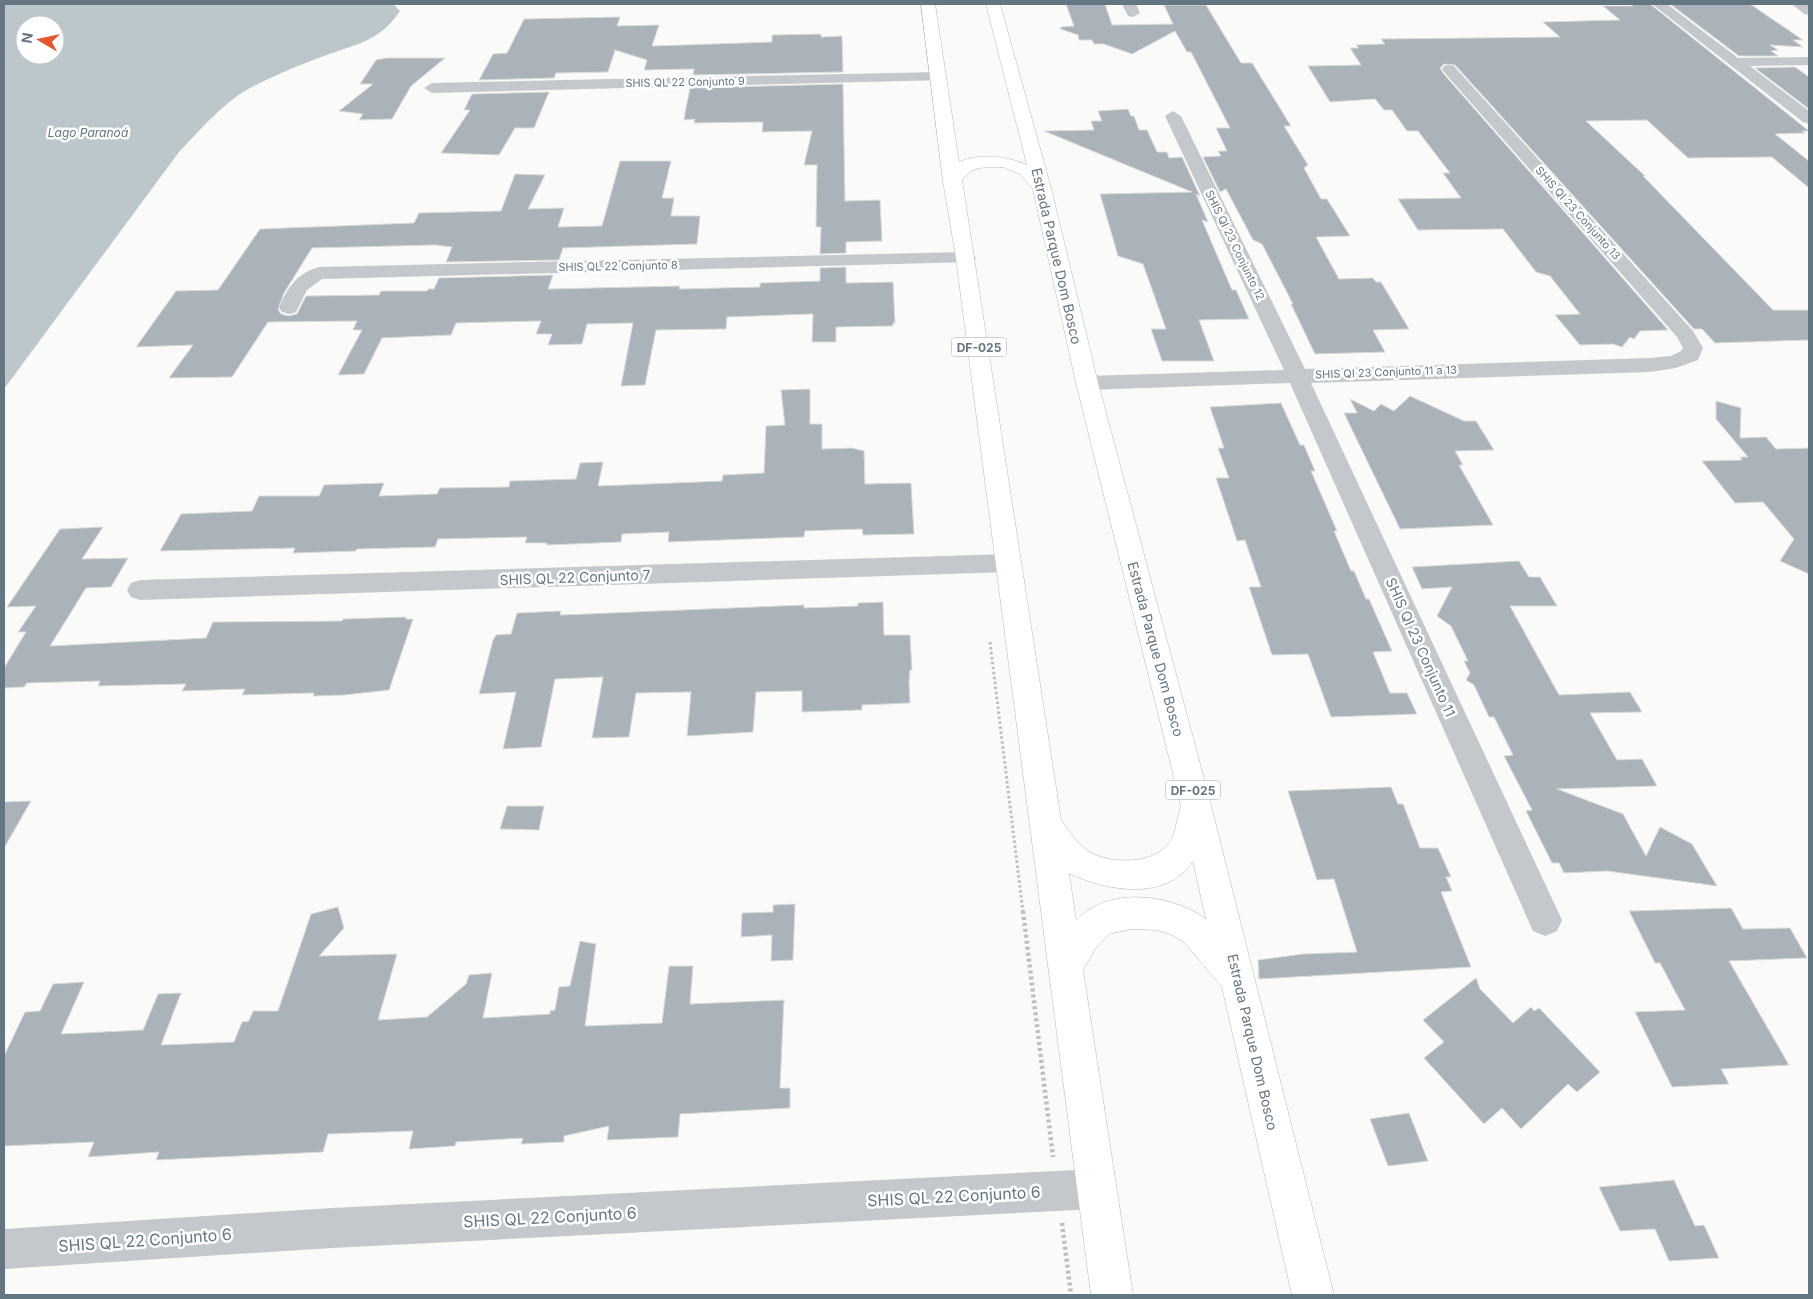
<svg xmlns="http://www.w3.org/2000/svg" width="1813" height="1299" font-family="Inter,sans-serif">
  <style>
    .water { fill: #bbc7cb; fill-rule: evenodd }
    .building { fill: #aab3b9; stroke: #dcdcda }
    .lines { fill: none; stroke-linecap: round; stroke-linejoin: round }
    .primary-casing { stroke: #b5babe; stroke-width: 1 }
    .path-far1 { stroke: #bbbfc2; stroke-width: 3; stroke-dasharray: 2.5 2.5; stroke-linecap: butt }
    .path { stroke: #bbbfc2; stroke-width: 4.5; stroke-dasharray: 3 3; stroke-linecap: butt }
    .minor { fill: #c3c8cc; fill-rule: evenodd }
    .tertiary { fill: #c3c8cc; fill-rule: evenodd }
    .primary { fill: #fff; fill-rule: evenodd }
    .labels { text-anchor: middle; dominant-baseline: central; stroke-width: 5; stroke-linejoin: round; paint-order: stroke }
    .far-street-label { font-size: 11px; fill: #657683; stroke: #fff }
    .far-water-label { font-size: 12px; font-style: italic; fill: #60757c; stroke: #fff }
    .shield { fill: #fff; stroke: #939fa8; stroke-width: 1 }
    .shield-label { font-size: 12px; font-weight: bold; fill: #657683 }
    .street-label { font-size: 14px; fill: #657683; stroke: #fff }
    .near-street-label { font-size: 16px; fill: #657683; stroke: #fff }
  </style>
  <rect width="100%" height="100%" fill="#fafaf8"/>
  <path class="water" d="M4,4H388L394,5L400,11C379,42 356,44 324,56C299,65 273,76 250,88C225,101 198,132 179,152L4,389ZM25,25H55V55H25Z"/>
  <path class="building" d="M1066,4H1105L1112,25L1173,24L1164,5H1206L1241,63H1252L1291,126H1284L1308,165L1304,168L1321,199H1327L1350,236L1316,237L1339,279L1373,278L1376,282H1381L1409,329L1373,330L1385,352L1315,354L1291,304H1293L1262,244L1253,240L1226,189L1220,192L1203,157L1221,156L1218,151H1227L1216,128H1230L1191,52H1187L1175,31L1132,54L1104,44H1094L1092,40H1079L1078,35L1060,29L1061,27L1074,26Z
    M1630,4H1650L1809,131H1802L1805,133L1775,134L1809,161V188L1772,157L1688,158L1647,120L1586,121L1645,176H1643L1773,310H1809V340L1715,343L1702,329H1694L1455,65L1444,64L1440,68L1443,73L1668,330L1640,331L1634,339L1630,337L1622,347L1613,344L1580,345L1555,315L1580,314L1550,276L1536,272L1503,229L1418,230L1398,199L1461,198L1443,173H1450L1418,131H1407L1392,110H1384L1375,99L1330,102L1308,66L1361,65L1350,48H1359L1356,45L1385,44L1381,39L1560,37L1543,22L1620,20L1603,6H1633Z
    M1670,4H1750L1803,40H1793L1803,47L1770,45L1778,50L1771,51L1778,56H1739Z
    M620,17L617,26L659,25L652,46L772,42V35L821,34V37L842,36L843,72L693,75L694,69L644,70L647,60L615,50L608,72L556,73L554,78L479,80L493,54L507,53L524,19Z
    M387,58H445L411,86L392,119L359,120L363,114L339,111L373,84H360L376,60Z
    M1795,67L1809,77V109L1755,68Z
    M843,84L845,201L880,200L882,241L846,242V253L820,254L821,227H816L817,165H804L812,131L762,132L763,122L694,123L695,119L684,120L685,113L690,88Z
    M549,92L534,128H515L499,155L441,153L470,110H464L472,94Z
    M1128,109L1131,116H1134L1139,130H1147L1157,152H1167L1169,158L1182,157L1200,196L1196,194L1208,222L1202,220L1232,290H1236L1249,319L1199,320L1214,361H1162L1151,329H1166L1143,264L1118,256L1100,194L1192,192L1044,131L1094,130L1091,121H1102L1098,111Z
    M620,161H671L662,198H674L671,216H700L697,244L563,248L559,260L446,262L452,247L435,245L312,248L284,293L278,309L281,314L288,316L297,314L306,296L379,295L381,291H427L428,289H434L439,278L553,275L548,289L680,286L679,289L760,287V283L820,281V268L846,267V283L893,282L895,323H893V326L836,327V342H812L813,314L727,317L726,329L656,330L645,385L621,386L633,323L587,324L582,344L548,345L552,334H536L541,321L456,323L451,335L382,338L364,374L338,375L362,330H353L357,321L268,322L232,377L169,378L193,345L136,347L176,291L218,290L260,229L414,223L419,213L501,211L515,174L545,175L528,209L564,208L558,227L602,226Z
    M810,389V424H822V449L852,448L864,451L865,484L911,483L914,534L863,535L862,529L805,531L804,537L668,542L669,532L622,534L621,542L547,545V543H525L527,537L438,539L435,547L357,549L356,551L293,553L295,548L160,551L181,514L252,511L259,496H319L324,485L384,483L379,496L437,494L440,488L509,487L510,481L576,479L580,463L603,462L598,486L722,481L723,475L764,473L766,426L785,425L781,390Z
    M1410,396L1464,421H1476L1494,450L1455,451L1463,465H1459L1493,525L1400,529L1344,413H1357L1350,399L1374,411L1381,404L1394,411Z
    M1716,401L1741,408L1740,438L1766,437L1776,449L1809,448V574L1780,561L1794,539L1763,502L1735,503L1702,461L1742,460L1740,457H1748L1716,419Z
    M1281,403L1300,445H1304L1315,471H1311L1337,531H1334L1351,571H1354L1366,599H1369L1392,651L1373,652L1390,693H1407L1417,714L1331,717L1308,654L1272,655L1249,587H1261L1245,540L1237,541L1216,478H1229L1218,448H1224L1210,407Z
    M103,527L82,559L128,558L111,587L86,588L50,646L206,638L213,622L342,621L343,619L406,617V619H413L389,690L345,695L313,696L314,693L242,695L245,689L182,691L186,684L98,686L100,681L27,683L24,687L4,688V668L26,632H18L36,606L7,607L60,529Z
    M1519,561L1529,577H1540L1557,606H1510L1559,695L1630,692L1642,712L1590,713L1617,760L1642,759L1657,786L1557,789L1623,814L1646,856L1660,827L1692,844L1717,886L1607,871L1564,873L1559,863H1552L1526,811L1532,810L1504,756L1513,755L1494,717H1489L1474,685L1466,680L1470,673L1464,661H1468L1451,626L1437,616L1452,587L1422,589L1412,567Z
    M883,602L884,635H910L912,670H910L909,682L910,703L862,705V710L802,712V691L756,692L753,732L687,736L691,692L636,693L629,737L592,738L603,677L555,679L541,747L503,749L516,692L479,694L493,640L496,635L511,634L517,613L561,611L560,615L804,605V608L858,606V603Z
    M1391,787L1398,804H1403L1420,848H1438L1451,877H1446L1452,891L1441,892L1471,967L1259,979L1258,960L1303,954L1357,952L1334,879L1317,880L1288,791Z
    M31,801L4,848V802Z
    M507,806H544L539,830L500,829Z
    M795,904L793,960L771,961L772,935L741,937L742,913L773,912V905Z
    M338,907L344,928L319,956L397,954L378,1020L427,1017L466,984L469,975L492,973L483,1018L550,1014V1011L555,1010L559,987L570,986L580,941L596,944L585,1026L662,1023L669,966H693L690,1004L784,1000L780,1088H790V1108L680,1114L678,1137L607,1140L609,1126L564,1136V1142L521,1144L523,1138L456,1142L455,1146L409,1149L413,1131L328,1134L323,1152L156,1160L159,1152L88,1157L94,1142L4,1146V1056L25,1012L40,1011L53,984L84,982L61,1034L143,1030L158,994L181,993L161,1045L234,1042L242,1022L249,1021L253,1011H278L311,914Z
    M1731,908L1743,929L1790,928L1807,958L1729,961L1789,1065L1721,1069L1729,1084L1672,1087L1635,1012L1685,1010L1660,963H1655L1629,911Z
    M1476,978L1480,989L1513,1023L1531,1007L1534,1011L1539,1008L1600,1072L1577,1092L1568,1084L1521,1129L1502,1108L1484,1124L1424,1058L1444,1042L1423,1020Z
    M1409,1113L1428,1161L1388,1166L1370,1119Z
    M1674,1180L1695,1226L1704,1225L1719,1258L1669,1261L1655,1229L1620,1231L1599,1187Z"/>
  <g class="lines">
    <defs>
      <path id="primary" d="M921,4H935L959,162C981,153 1006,156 1027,165L986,4H1000L1051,188L1098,383L1211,805L1334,1295H1292L1222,987L1184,942L1170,934L1156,930L1131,929L1109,934L1095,949L1083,970L1133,1295H1091L956,258L943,181ZM1003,167L1020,174L1033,189L1076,383L1181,806C1176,818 1177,833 1169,843C1153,865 1111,864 1089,852C1077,844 1069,831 1061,820L962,180C974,164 985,168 1003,167ZM1193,861L1206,919C1171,894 1109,886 1076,920L1069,873C1105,891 1167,902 1193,861Z"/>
    </defs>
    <use href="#primary" class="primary-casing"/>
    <path class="path-far1" d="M990,642L1023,912"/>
    <path class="path" d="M1023,911L1053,1157
      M1062,1223L1071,1295"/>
    <path class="minor" d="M1122,4H1136L1140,13L1133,17L1128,16Z
      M1652,4H1667L1738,58L1809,57V65L1750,66L1809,111V124L1803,122Z
      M1449,65L1454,66L1693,331L1703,348L1698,360L1676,368L1650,372L1311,383L1562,920L1557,931L1545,936L1533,931L1290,383L1087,390L1079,388L1076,383L1079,378L1087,376L1284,370L1165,116L1173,111L1181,116L1305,369L1650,358L1671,356L1681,351L1683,348L1677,337L1444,72L1442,69L1444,66Z
      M939,72L947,77L944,80L432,93L424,88L432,83Z
      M966,252L973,254L976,258L973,262L322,279L307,290L296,312L289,314L282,312L279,308C287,288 297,273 319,267Z
      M1009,554L1018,556L1022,563L1018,570L1009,572L140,600L131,597L127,590L131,583L140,580Z
      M1096,1169L1110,1175L1116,1189L1110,1203L1096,1209L332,1248L4,1269V1229L332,1208Z"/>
    <path class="tertiary" d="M1792,4H1808L1809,15L1804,14Z"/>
    <use href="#primary" class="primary"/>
  </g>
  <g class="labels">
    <g class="far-street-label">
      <text transform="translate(685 82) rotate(-1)">SHIS QL 22 Conjunto 9</text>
      <text transform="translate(1578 213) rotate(48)">SHIS QI 23 Conjunto 13</text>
      <text transform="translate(1235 245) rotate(64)">SHIS QI 23 Conjunto 12</text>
      <text transform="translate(618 266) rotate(-1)">SHIS QL 22 Conjunto 8</text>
      <text transform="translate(1386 372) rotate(-2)">SHIS QI 23 Conjunto 11 a 13</text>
    </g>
    <g class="far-water-label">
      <text x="88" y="132">Lago Paranoá</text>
    </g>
    <g class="shield">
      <rect x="951.5" y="337.5" width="55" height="19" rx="4"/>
      <rect x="1165.5" y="780.5" width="55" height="19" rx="4"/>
    </g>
    <g class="shield-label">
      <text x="979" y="347">DF-025</text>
      <text x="1193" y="790">DF-025</text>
    </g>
    <g class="street-label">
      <text transform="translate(1057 256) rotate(77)">Estrada Parque Dom Bosco</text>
      <text transform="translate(575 577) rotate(-2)">SHIS QL 22 Conjunto 7</text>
      <text transform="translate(1421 647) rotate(66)">SHIS QI 23 Conjunto 11</text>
      <text transform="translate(1156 649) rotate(75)">Estrada Parque Dom Bosco</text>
      <text transform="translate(1253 1042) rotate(77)">Estrada Parque Dom Bosco</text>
    </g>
    <g class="near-street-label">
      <text transform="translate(954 1196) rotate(-3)">SHIS QL 22 Conjunto 6</text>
      <text transform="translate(550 1217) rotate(-3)">SHIS QL 22 Conjunto 6</text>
      <text transform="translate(145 1240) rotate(-4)">SHIS QL 22 Conjunto 6</text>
    </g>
  </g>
  <rect width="1813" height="1299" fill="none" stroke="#657683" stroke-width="10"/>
  <g transform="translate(40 40) rotate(279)"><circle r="24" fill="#ffffff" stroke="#c1c8cd"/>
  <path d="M0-4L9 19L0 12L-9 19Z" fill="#e4572e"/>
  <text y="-8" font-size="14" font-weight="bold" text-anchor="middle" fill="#657683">N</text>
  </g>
</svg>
